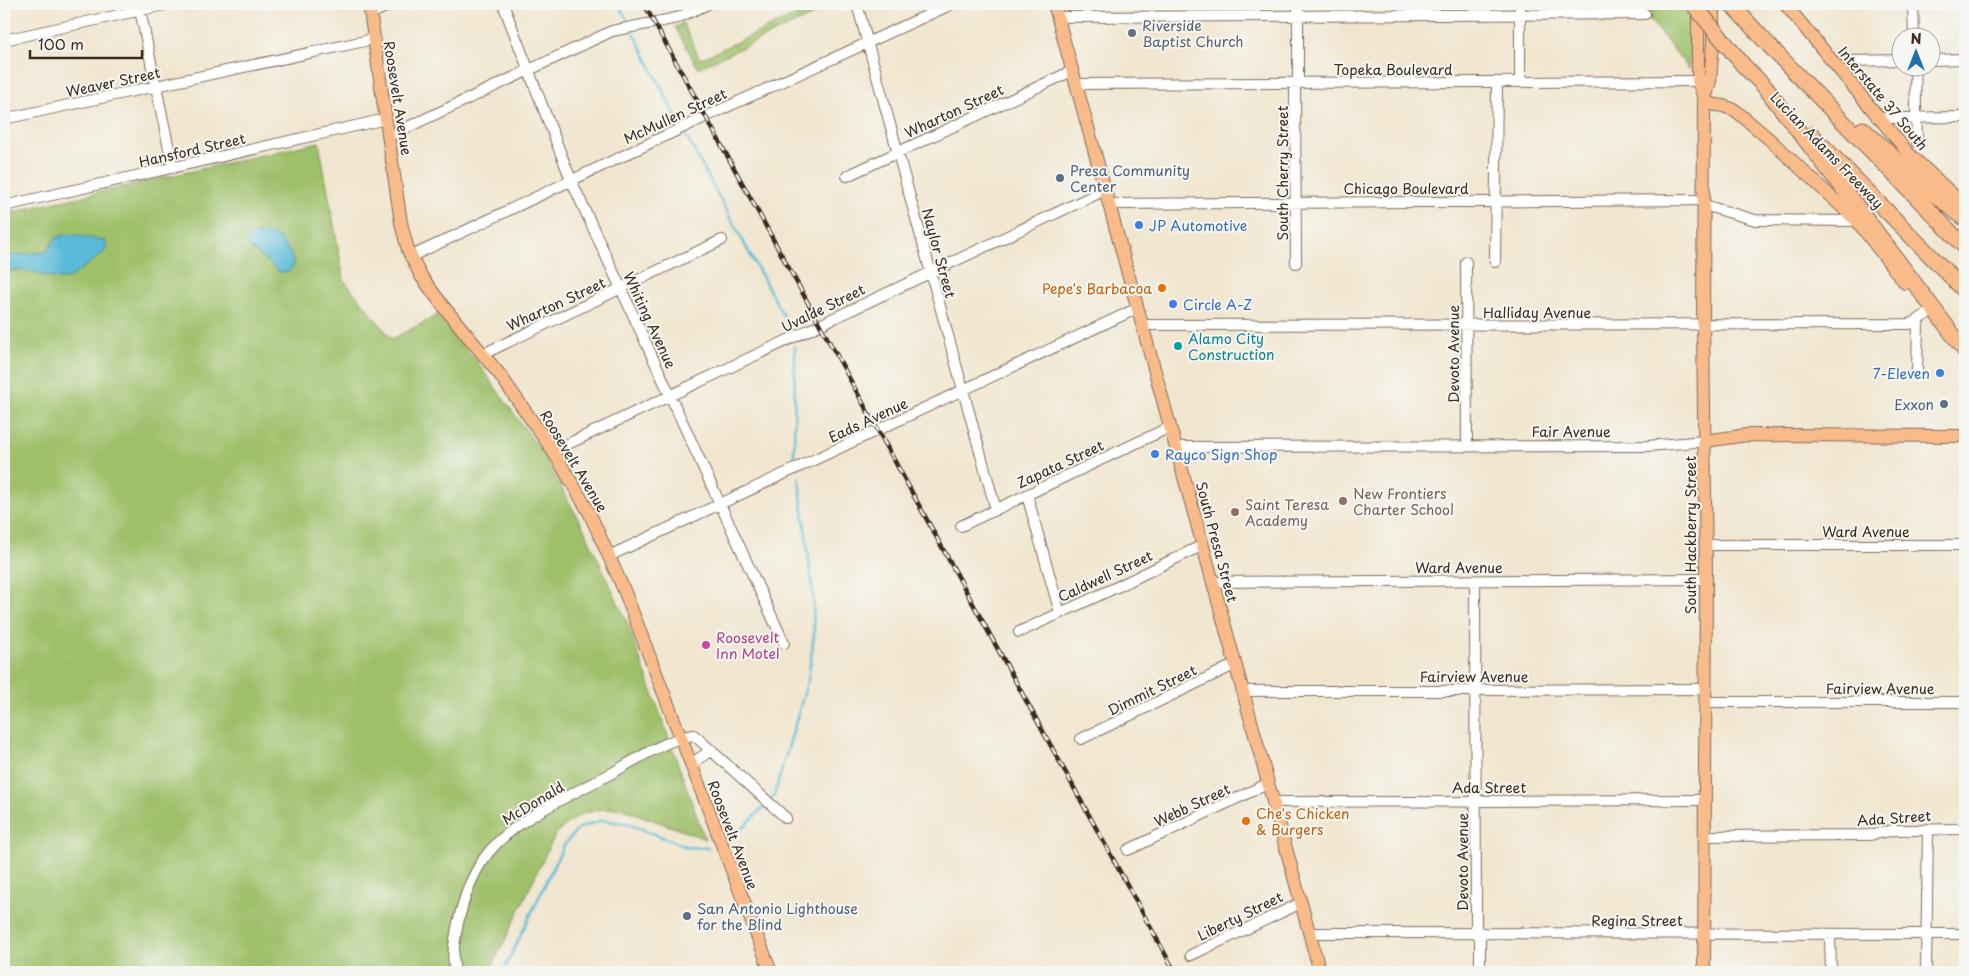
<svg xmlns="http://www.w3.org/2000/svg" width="1969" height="976" font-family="'Playpen Sans',sans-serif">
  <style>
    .green { fill: #9ec069; stroke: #6c7544 }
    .water { fill: #5abbd8; stroke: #4a727b }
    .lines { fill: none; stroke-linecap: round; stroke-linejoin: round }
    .stream { stroke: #5abbd8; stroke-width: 2.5 }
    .minor-casing { stroke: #7b6c5c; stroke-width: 12 }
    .major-casing { stroke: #7b6c5c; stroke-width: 14 }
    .highway-casing { stroke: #7b6c5c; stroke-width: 17 }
    .minor { stroke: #fff; stroke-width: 10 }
    .major { stroke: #fabb8b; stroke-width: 12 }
    .highway { stroke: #fabb8b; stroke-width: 15 }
    .rail-casing { stroke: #3b2a1e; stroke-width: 4.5 }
    .rail { stroke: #f6f6f2; stroke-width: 2.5; stroke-dasharray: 8; stroke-linecap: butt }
    .highway-bridge-casing { stroke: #7b6c5c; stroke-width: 17; stroke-linecap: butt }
    .highway-bridge { stroke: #fabb8b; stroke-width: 15 }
    .worship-dot { fill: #6b7280; stroke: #f6f6f2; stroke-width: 2 }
    .service-dot { fill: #5c6f8a; stroke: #f6f6f2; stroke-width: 2 }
    .shop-dot { fill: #3f7fe0; stroke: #f6f6f2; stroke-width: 2 }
    .food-dot { fill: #e8710a; stroke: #f6f6f2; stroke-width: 2 }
    .culture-dot { fill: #0f9aa8; stroke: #f6f6f2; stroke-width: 2 }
    .education-dot { fill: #8d6e63; stroke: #f6f6f2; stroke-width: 2 }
    .hotel-dot { fill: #d1479c; stroke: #f6f6f2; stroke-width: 2 }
    .labels { text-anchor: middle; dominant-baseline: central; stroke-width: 4; stroke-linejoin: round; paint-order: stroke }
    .worship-label { font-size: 14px; fill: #5b616d; stroke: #f6f6f2; text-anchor: start }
    .street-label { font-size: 14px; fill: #3b2a1e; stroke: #f6f6f2 }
    .service-label { font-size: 14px; fill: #4e5e75; stroke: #f6f6f2; text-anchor: start }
    .shop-label { font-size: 14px; fill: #366cbe; stroke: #f6f6f2; text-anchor: start }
    .food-label { font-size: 14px; fill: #c56008; stroke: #f6f6f2; text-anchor: end }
    .culture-label { font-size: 14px; fill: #0d838f; stroke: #f6f6f2; text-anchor: start }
    .education-label { font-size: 14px; fill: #785e54; stroke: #f6f6f2; text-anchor: start }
    .hotel-label { font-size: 14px; fill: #b23c85; stroke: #f6f6f2; text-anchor: start }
  </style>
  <rect width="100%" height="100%" fill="#f6f6f2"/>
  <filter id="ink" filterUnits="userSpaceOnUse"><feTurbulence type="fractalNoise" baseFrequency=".02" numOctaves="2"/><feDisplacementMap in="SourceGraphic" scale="10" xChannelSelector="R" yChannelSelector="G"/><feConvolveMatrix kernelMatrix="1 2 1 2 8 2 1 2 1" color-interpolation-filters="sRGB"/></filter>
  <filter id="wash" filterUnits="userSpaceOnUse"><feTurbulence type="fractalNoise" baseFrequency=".0096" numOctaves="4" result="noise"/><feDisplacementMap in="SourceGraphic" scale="20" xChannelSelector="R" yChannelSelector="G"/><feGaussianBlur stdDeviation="1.12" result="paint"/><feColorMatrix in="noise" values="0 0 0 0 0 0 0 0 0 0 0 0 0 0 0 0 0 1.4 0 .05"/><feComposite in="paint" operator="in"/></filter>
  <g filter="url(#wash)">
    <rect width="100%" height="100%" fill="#f1e6cf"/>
    <path class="green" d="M820,4H837L698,68L675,27L683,23L700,59Z
      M1637,4H1690L1689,69Z
      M319,142L344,280L392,339L438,315L475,359L543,454L586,533L627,622L705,839L620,808L597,810L582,814L569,822L557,833L551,843L490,972H4V214Z"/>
    <path class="water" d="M70,234L105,241L107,247L103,253L68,279H59L23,270L4,271V256L46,252L57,237Z
      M254,234C259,234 265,233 270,234C285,238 308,274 280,272L248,246L246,242L248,237Z"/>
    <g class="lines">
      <path class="stream" d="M618,4L627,19
        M634,33L678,121
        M685,134L791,330
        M794,457L795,346
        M769,801L774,796L808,680L814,635L813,593L799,478
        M730,840L766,805
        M503,972L564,845L579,828L602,820L628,824L688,847L708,848"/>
    </g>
  </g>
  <g filter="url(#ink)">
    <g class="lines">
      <defs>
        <path id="minor" d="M503,4L571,180L784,643
          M857,4L996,510
          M1913,4L1914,38
          M139,5L173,168
          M370,14L392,4
          M1058,17L1645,14
          M4,40L169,4
          M1932,60L1965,59
          M1848,61L1902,60
          M1915,68L1917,142
          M1520,82V4
          M1295,83L1296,263
          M1298,83V4
          M1076,84L1705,81
          M1877,118L1965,117
          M4,119L374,39
          M389,136L612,31L677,18L708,4
          M847,176L1072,71
          M1110,204L1704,200
          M1704,205L1755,220L1857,221
          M4,206L386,119
          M410,257L705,117L952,4
          M1466,262L1467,446
          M1495,262L1497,82
          M1143,325L1908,324L1913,323L1929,313
          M483,354L722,240
          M1917,373L1918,321
          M1176,447L1648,446L1705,441
          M553,451L1105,190
          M1027,495L1060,613
          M961,526L1170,427
          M1706,545H1965
          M609,556L1138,308
          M1475,581L1476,932
          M1213,582L1706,579
          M1019,632L1117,587L1203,545
          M1242,691L1705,689
          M1705,702H1965
          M1081,739L1234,665
          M692,768L698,759L712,750
          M1272,802L1705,800
          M1704,836L1869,835L1894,830L1965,829
          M1128,850L1267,784
          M1480,932V972
          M1309,933L1965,934
          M1830,935L1831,972
          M1191,955L1301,903
          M455,972C451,956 455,939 458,923C463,901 470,879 483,860C508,821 572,795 612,773C633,761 671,737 694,735L786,818
          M1926,972L1928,829"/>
        <path id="major" d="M369,4L401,223L408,250L421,276L443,306L500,375L553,451L589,512L624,590L771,972
          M1054,4L1320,972
          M1785,4L1910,155L1965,206
          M1698,6V81L1704,98
          M1704,103L1723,106L1735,110L1769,139L1857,221L1905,283
          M1705,441L1747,435L1965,436
          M1704,972L1706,579L1703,325L1704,103L1710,81L1713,43V4"/>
        <path id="highway" d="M1731,4L1777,54L1965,247
          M1744,66L1770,92
          M1763,85L1862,213L1965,351
          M1863,129L1928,189L1965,219
          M1812,135L1965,291"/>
      </defs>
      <use href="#minor" class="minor-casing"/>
      <use href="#major" class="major-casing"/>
      <use href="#highway" class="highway-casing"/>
      <use href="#minor" class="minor"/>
      <use href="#major" class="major"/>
      <use href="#highway" class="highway"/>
      <defs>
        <path id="rail" d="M644,4L1175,972"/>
      </defs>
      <use href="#rail" class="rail-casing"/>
      <use href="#rail" class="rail"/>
      <defs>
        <path id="highway-bridge" d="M1693,4L1744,66"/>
      </defs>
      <use href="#highway-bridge" class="highway-bridge-casing"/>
      <use href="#highway-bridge" class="highway-bridge"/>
    </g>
  </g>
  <circle class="worship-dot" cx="1132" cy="33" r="5"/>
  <g class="service-dot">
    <circle cx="1060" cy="178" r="5"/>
    <circle cx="1944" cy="404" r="5"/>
    <circle cx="687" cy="916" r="5"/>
  </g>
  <g class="shop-dot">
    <circle cx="1139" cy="225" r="5"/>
    <circle cx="1173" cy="304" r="5"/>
    <circle cx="1940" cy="373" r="5"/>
    <circle cx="1155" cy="454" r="5"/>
  </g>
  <g class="food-dot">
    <circle cx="1162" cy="288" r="5"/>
    <circle cx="1246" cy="821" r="5"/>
  </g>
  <circle class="culture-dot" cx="1178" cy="346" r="5"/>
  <g class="education-dot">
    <circle cx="1343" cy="501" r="5"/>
    <circle cx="1235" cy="512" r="5"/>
  </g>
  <circle class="hotel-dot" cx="706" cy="645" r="5"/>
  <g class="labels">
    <g class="worship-label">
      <text x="1142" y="25">Riverside<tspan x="1142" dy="16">Baptist Church</tspan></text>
    </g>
    <g class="street-label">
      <text x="1393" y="69">Topeka Boulevard</text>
      <text transform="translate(113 82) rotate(-12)">Weaver Street</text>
      <text transform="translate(398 98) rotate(81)">Roosevelt Avenue</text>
      <text transform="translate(1883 98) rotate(50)">Interstate 37 South</text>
      <text transform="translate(954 111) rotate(-25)">Wharton Street</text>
      <text transform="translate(675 116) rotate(-25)">McMullen Street</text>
      <text transform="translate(192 150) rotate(-13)">Hansford Street</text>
      <text transform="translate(1827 150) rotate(46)">Lucian Adams Freeway</text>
      <text transform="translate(1282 173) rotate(-90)">South Cherry Street</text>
      <text x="1406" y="188">Chicago Boulevard</text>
      <text transform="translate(939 253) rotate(75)">Naylor Street</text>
      <text transform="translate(556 304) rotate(-25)">Wharton Street</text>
      <text transform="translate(823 308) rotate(-26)">Uvalde Street</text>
      <text x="1537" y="312">Halliday Avenue</text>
      <text transform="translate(650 320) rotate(65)">Whiting Avenue</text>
      <text transform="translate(1453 354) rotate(-90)">Devoto Avenue</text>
      <text transform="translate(868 420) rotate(-25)">Eads Avenue</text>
      <text x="1571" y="431">Fair Avenue</text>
      <text transform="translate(574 461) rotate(59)">Roosevelt Avenue</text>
      <text transform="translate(1060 464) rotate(-25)">Zapata Street</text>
      <text x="1866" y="531">Ward Avenue</text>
      <text transform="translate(1690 535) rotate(-90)">South Hackberry Street</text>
      <text transform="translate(1217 542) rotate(75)">South Presa Street</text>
      <text x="1459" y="567">Ward Avenue</text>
      <text transform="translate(1105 576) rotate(-25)">Caldwell Street</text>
      <text x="1474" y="676">Fairview Avenue</text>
      <text x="1880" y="688">Fairview Avenue</text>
      <text transform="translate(1152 690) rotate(-26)">Dimmit Street</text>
      <text x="1489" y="787">Ada Street</text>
      <text transform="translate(533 803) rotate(-31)">McDonald</text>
      <text transform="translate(1192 805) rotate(-25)">Webb Street</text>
      <text transform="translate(1894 818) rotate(-4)">Ada Street</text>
      <text transform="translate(733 835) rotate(69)">Roosevelt Avenue</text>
      <text transform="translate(1462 862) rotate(-90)">Devoto Avenue</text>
      <text transform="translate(1240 916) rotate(-26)">Liberty Street</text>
      <text x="1637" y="920">Regina Street</text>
    </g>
    <g class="service-label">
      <text x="1070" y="170">Presa Community<tspan x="1070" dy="16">Center</tspan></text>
      <text x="1934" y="404" text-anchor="end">Exxon</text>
      <text x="697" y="908">San Antonio Lighthouse<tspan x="697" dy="16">for the Blind</tspan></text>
    </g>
    <g class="shop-label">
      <text x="1149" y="225">JP Automotive</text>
      <text x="1183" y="304">Circle A-Z</text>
      <text x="1930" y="373" text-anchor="end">7-Eleven</text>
      <text x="1165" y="454">Rayco Sign Shop</text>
    </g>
    <g class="food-label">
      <text x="1152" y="288">Pepe's Barbacoa</text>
      <text x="1256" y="813" text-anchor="start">Che's Chicken<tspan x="1256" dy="16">&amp; Burgers</tspan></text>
    </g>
    <g class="culture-label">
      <text x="1188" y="338">Alamo City<tspan x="1188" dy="16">Construction</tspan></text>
    </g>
    <g class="education-label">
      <text x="1353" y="493">New Frontiers<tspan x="1353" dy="16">Charter School</tspan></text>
      <text x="1245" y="504">Saint Teresa<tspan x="1245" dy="16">Academy</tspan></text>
    </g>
    <g class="hotel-label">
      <text x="716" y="637">Roosevelt<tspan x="716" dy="16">Inn Motel</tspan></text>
    </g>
  </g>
  <rect width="1969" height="976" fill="none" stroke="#f6f6f2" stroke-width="20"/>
  <g transform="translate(1916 52)"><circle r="24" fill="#f6f6f2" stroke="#aba49d"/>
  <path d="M0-4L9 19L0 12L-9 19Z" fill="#1f6fb2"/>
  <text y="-8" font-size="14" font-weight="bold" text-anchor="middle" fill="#3b2a1e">N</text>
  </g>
  <path d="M30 50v8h112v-8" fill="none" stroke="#3b2a1e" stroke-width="2.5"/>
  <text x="38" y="50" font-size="15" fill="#3b2a1e" stroke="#f6f6f2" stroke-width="4" paint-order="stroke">100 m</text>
</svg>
